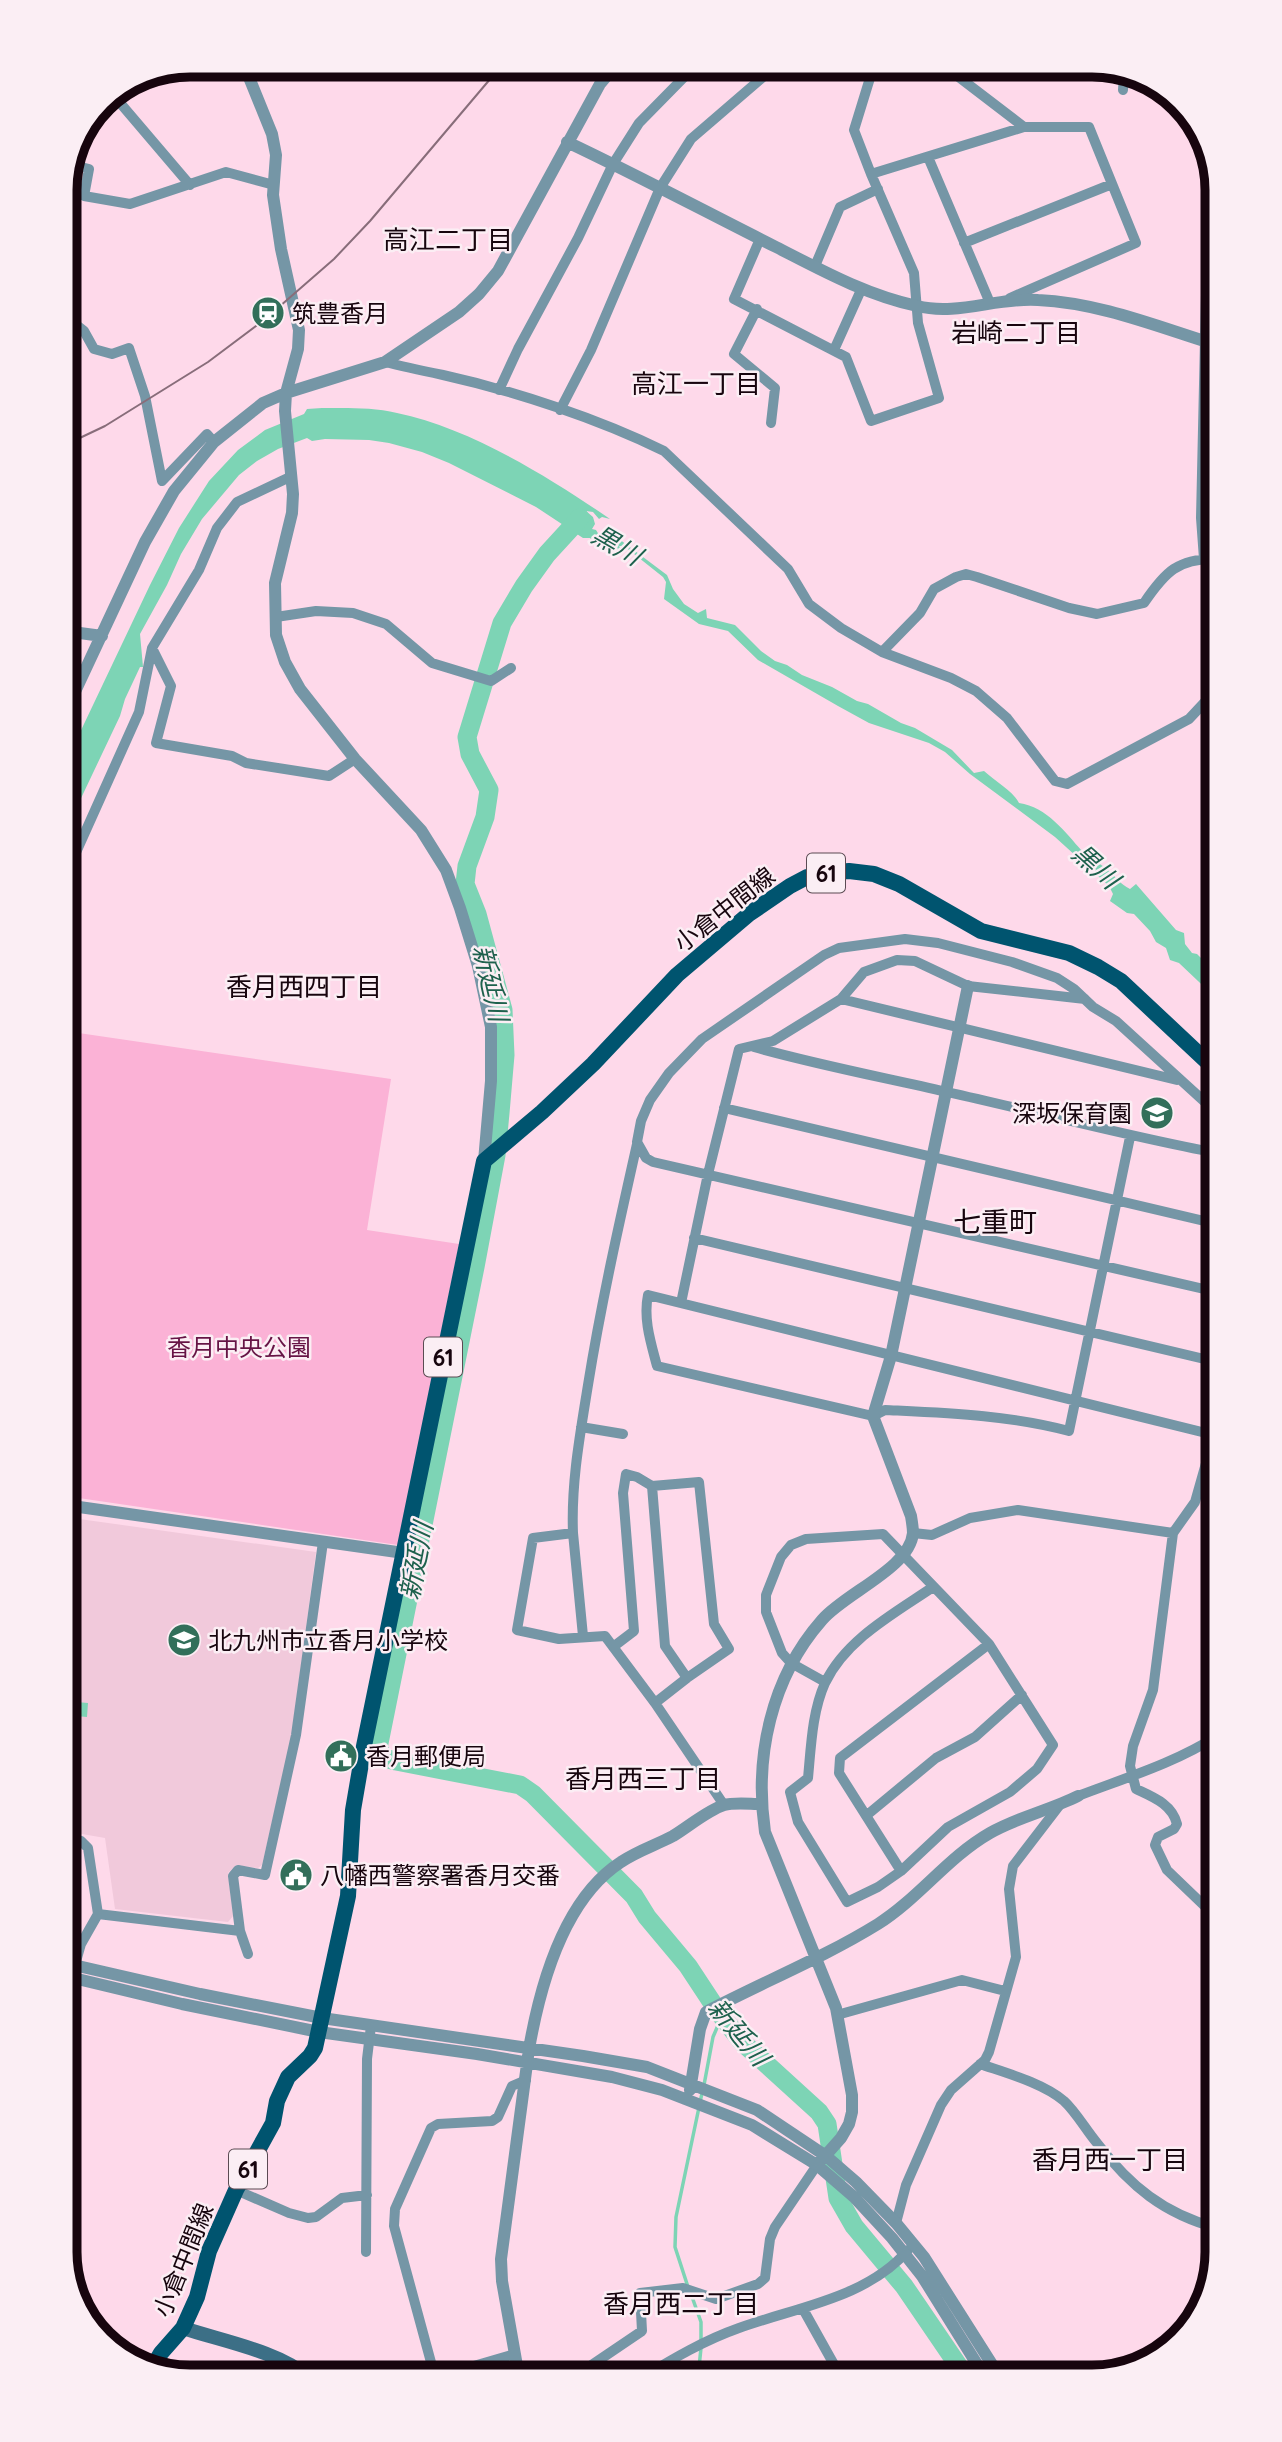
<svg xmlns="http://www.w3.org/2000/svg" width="1282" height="2442" font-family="Quicksand,'Noto Sans JP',sans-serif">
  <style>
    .built { fill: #f1c9db }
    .green { fill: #fbb2d6 }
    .water { fill: #7dd4b5 }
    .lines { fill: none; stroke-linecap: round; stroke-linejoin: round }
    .stream { stroke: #7dd4b5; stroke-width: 3.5 }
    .river { stroke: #7dd4b5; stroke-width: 19 }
    .minor { stroke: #7596a6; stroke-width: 10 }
    .tertiary { stroke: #7596a6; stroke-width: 12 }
    .secondary { stroke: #3c6f86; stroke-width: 14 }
    .primary { stroke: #00546f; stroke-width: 16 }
    .tram { stroke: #886d7a; stroke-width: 2 }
    .labels { text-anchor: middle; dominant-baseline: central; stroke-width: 5; stroke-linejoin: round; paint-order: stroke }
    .shield { fill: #fbeef4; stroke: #5b4b53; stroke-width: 2 }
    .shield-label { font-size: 23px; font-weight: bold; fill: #17050e }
    .poi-label { font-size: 24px; fill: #17050e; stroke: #fbeef4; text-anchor: start }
    .street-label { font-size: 24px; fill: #17050e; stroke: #fbeef4 }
    .park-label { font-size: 24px; fill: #661345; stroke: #fbeef4 }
    .neighbourhood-label { font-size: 26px; fill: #17050e; stroke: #fbeef4 }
    .water-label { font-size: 26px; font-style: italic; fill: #1e614d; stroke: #fbeef4 }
    .quarter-label { font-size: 28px; fill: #17050e; stroke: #fbeef4 }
    .rim { fill: none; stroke: #17050e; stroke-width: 9 }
  </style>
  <rect width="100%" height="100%" fill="#fed9ea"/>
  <path class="built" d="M65,1517L316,1552L291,1740L262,1865L258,1868L236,1865L228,1873L233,1916L228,1922L115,1909L105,1838L65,1831Z"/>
  <path class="green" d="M65,1031L391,1079L367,1230L459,1244L398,1545L65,1496Z"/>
  <path class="water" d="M322,408C347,408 372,407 397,413C470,428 549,477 610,519L602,517L599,519L593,512L586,511L593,517L595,524L592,529L596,530L602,540L609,542L619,539L667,575L673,589L684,604L698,613L706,609L707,618L735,625L761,651L775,661L787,665L802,675L832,687L857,701L868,704L901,723L915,728L952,750L974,773L984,771C995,781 1014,792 1019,803C1047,807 1065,832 1082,851C1089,859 1101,863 1109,871C1117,878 1120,884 1130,889L1136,884L1176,930L1184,933L1185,944L1192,953L1197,954L1217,974V999L1179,963L1170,960L1166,948L1156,942L1150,931L1134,914L1127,913L1110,901L1113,894L1109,886L1055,837L970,774L945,752L929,743L869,723L838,706L758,660L728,631L699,624L664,599L666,582L663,577L624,546H619L623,552L603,548L590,538H583L536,507L449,463L422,452L389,443L369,440L325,439L312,441L307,438L278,449L257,461L239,475L202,519L181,554L167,585L140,634L143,667H140L125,699L120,716L65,832V764L150,585L179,528L209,481L238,450L265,430L304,414L307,409Z
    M65,1701L88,1703L87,1717L65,1715Z"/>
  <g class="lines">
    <path class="stream" d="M704,2085L713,2037L722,2016
      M688,2287L675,2247L676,2217L702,2093
      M691,2294L701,2322V2340
      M698,2377L701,2348"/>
    <path class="river" d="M580,518L547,554L524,586L502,623L467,737L470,754L489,790L485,817L467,866L465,884L477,914L503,1010L505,1055L500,1113L496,1155L475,1267L378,1748L384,1758L396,1761L520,1785L533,1794L634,1896L647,1917L688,1966L717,2010L742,2042L819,2112L827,2124L838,2198L854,2226L904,2286L966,2377"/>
    <path class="minor" d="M752,65C788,78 793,81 829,65
      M852,65L870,78L854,130L871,174
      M943,65L1024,127
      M119,90L121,104L190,185
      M1123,90L1124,74
      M86,136L87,133
      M928,157L990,303
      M73,165L89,169L84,196L130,204L226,172L274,185
      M760,239L734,299L846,357L871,421L939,398L918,323L914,273L871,174L1024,127H1089L1136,243L1010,298
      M964,243L1112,184
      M815,266L840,207L878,189
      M757,309L734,354L775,388L771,423
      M65,316L84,331L94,349L112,354L129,348L145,396L162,481L207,434L214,442
      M834,350L861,290
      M385,362C405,367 424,371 443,375C515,391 599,419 664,451L788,569L809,604L841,628L882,652L951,678L976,691L1007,718L1055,781L1067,784L1189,719L1217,689
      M499,390L518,349L578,238L613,164L639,123L696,65
      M560,410L591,350L660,188L691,139L770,71
      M1204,559L1201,518L1206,295L1217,297
      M276,617L316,611L353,613L386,624L432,663L491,681L511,668
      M152,648L171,686L156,743L232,756L246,763L329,776L355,759
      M882,652L920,613L934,589L956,577L966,574L977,577L1069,608L1097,614L1144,603C1165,572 1178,558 1217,559
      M65,877L139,712L152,648L199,570L217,528L237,502L292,476
      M841,999L1177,1080
      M754,1047C818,1065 882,1077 947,1092C1037,1112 1126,1136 1217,1153
      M724,1108L1217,1224
      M1130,1137L1069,1431C1009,1415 947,1413 885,1410L873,1416L657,1366C651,1343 643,1319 648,1295L1214,1435L1195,1502L1173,1533L1153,1690L1133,1746L1130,1766L1136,1789C1153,1797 1172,1804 1177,1824L1174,1829L1158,1837L1155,1845L1167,1870L1217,1918
      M637,1144C619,1224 601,1304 588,1385C580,1435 571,1483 573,1533L533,1538L517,1630L559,1639L605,1636L655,1703L724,1805
      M694,1238L1217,1362
      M1217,1292L653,1162L646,1158L637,1142L641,1121L650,1100L669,1073L702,1039L824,955L839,948L905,939L938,943L1012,962L1057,978L1074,989L1093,1007L1116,1021L1217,1113
      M681,1303L708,1174L739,1049L773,1041L841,999L864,972L897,960L915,961L968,986L1085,999
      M581,1427L623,1434
      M652,1486L699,1482L714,1624L729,1649L687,1678
      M573,1533L583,1636
      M913,1533L932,1535L970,1518L1018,1510L1173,1533
      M613,1647L634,1631L623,1493L626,1474L637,1477L652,1486L665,1646L687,1678L655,1703
      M825,1682L791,1663L782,1653L766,1612V1595L781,1557L791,1545L806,1539L883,1534L989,1644L1053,1745L1037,1769L1010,1792L948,1827L901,1871L878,1887L847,1902L798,1822L790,1792L808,1778C811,1747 812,1712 825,1683C846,1639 895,1613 933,1587
      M1078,1796C1125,1778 1175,1763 1217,1736
      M867,1815L936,1758L975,1737L1022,1695
      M901,1871L839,1773L840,1758L989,1644
      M98,1914L240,1931
      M248,1954L240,1931L233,1876L238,1870L265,1875L296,1735L323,1542
      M65,2000L81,1944L98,1914L88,1848L81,1841L65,1838
      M837,2015L962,1980L1005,1991
      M980,2064C1006,2073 1043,2083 1064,2101C1076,2112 1086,2130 1097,2143C1130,2186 1164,2214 1217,2228
      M236,2190L289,2213L308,2218L316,2217L342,2198L367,2195
      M896,2223L906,2185L941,2105L951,2090L985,2060L989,2052L1016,1957L1009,1889L1013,1866L1059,1806
      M366,2252L367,2059L371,2026
      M803,2309L841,2377
      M435,2377L394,2226L395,2209L431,2128L438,2124L492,2121L498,2117L512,2086L526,2080
      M436,2377L515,2354
      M574,2377L642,2331L640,2293L683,2288L716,2299L758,2284L765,2278L770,2239L775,2227L817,2165
      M643,2377C674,2358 705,2340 739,2328C797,2307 867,2298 908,2250"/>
    <path class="tertiary" d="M244,65L272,134L276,155L273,195L281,249L299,330L298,349L286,393L285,411L293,494L292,513L275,583L276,635L285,662L300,689L355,759L421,830L446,870L460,908L478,966L491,1027V1081L484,1161
      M567,142C637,175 706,212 776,247C821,270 866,295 917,306C958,316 997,297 1038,300C1101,303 1158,327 1217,345
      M65,631L102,636
      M65,713L145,542L174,491L214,442L263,403L286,393L385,362L459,312L479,294L498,271L600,84L616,65
      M65,1505L404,1553
      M65,1963L200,1994L322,2018L583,2056L647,2067L757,2110L826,2156L856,2182L896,2223L924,2257L1000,2377
      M65,1976L182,2004L319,2032L477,2054L612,2077L662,2090L752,2125L817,2165L854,2197L892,2238L922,2276L985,2377
      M690,2090L700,2029L706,2012C763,1982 823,1958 878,1924C919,1898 948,1857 990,1833C1018,1817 1050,1810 1078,1796
      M817,2165L841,2138L849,2124L852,2112V2095L836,2008L765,1832C754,1757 771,1678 822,1620C845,1593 910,1568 913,1533C913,1528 912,1522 911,1516L873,1416L891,1356L968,986
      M519,2377L502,2281L501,2259L529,2049C540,1986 564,1899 621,1862C637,1851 656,1845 673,1836C688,1827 708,1810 724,1805C734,1802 750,1804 761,1804"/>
    <path class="secondary" d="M183,2328C222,2341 278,2351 308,2377"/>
    <path class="primary" d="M153,2367L161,2353L183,2328L197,2297L209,2251L236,2190L273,2123L277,2101L288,2077L310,2056L315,2048L348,1896L353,1810L364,1746L484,1161L542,1112L593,1064L677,975L749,914L790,886L807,877L827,873L849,871L874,874L899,884L981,931L1069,953L1098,967L1121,981L1217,1071"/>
    <path class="tram" d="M65,445L105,426L208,362L264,320L334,259L370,221L502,65"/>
  </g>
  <defs>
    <symbol id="station-disc" viewBox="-11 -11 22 22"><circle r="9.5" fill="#326f5a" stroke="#fbeef4"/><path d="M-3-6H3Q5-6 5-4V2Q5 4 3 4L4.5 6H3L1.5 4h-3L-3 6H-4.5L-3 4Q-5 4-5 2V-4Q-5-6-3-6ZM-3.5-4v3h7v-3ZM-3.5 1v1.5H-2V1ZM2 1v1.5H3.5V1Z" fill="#fff"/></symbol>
    <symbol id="school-disc" viewBox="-11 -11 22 22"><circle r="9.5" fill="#326f5a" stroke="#fbeef4"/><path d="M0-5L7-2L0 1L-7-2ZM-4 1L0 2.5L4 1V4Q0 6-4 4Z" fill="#fff"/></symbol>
    <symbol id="civic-disc" viewBox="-11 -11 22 22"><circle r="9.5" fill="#326f5a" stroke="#fbeef4"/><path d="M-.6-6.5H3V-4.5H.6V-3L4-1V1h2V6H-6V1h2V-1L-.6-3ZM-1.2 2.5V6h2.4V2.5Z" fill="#fff"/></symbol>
  </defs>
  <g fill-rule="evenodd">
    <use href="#station-disc" x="249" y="294" width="38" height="38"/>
    <use href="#school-disc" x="1138" y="1094" width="38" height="38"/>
    <use href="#school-disc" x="165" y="1621" width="38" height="38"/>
    <use href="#civic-disc" x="322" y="1737" width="38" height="38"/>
    <use href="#civic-disc" x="277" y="1856" width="38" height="38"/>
  </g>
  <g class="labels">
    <g class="shield">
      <rect x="807" y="853.5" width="38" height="39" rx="5"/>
      <rect x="424" y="1337.5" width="38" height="39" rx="5"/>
      <rect x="229" y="2149.5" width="38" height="39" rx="5"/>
    </g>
    <g class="shield-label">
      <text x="826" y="873">61</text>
      <text x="443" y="1357">61</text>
      <text x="248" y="2169">61</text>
    </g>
    <g class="poi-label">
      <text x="292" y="313">筑豊香月</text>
      <text x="1132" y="1113" text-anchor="end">深坂保育園</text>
      <text x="208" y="1640">北九州市立香月小学校</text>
      <text x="366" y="1756">香月郵便局</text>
      <text x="320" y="1875">八幡西警察署香月交番</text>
    </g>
    <g class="street-label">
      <text transform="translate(724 909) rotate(-38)">小倉中間線</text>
      <text transform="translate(183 2260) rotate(-68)">小倉中間線</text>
    </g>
    <g class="park-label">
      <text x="239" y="1347">香月中央公園</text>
    </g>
    <g class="neighbourhood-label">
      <text x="448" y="239">高江二丁目</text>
      <text x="1016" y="332">岩崎二丁目</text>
      <text x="696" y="383">高江一丁目</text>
      <text x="304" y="986">香月西四丁目</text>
      <text x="643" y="1778">香月西三丁目</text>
      <text x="1110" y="2159">香月西一丁目</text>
      <text x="681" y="2303">香月西二丁目</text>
    </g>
    <g class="water-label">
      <text transform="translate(617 545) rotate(30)">黒川</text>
      <text transform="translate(1096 866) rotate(42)">黒川</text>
      <text transform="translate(491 983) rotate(77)">新延川</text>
      <text transform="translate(416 1561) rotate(-79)">新延川</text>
      <text transform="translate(739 2032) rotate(50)">新延川</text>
    </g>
    <g class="quarter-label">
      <text x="995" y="1221">七重町</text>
    </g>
  </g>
  <path d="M0 0H1282V2442H0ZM190 77H1092A113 113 0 0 1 1205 190V2252A113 113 0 0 1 1092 2365H190A113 113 0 0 1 77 2252V190A113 113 0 0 1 190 77Z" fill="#fbeef4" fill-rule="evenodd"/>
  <path class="rim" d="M190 77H1092A113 113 0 0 1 1205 190V2252A113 113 0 0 1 1092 2365H190A113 113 0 0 1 77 2252V190A113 113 0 0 1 190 77Z"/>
</svg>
